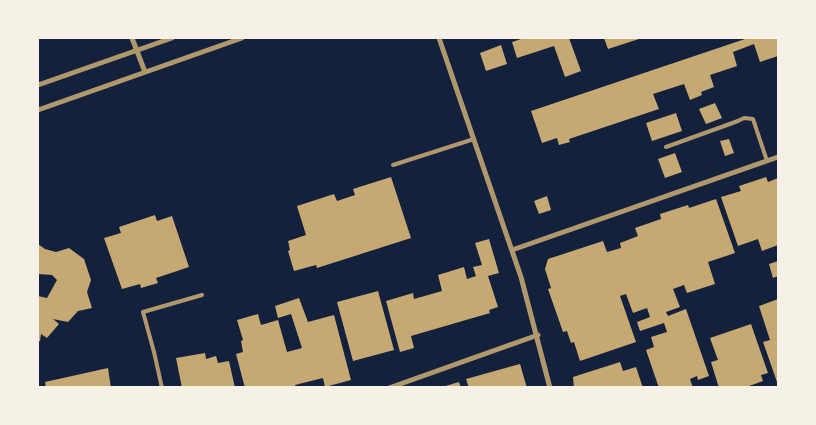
<svg xmlns="http://www.w3.org/2000/svg" width="816" height="425" font-family="Figtree,sans-serif">
  <style>
    .building { fill: #c6a872 }
    .lines { fill: none; stroke-linecap: round; stroke-linejoin: round }
    .service { stroke: #b1986c; stroke-width: 4 }
    .minor { stroke: #b1986c; stroke-width: 5 }
  </style>
  <rect width="100%" height="100%" fill="#14213d"/>
  <path class="building" d="M524,38H569L581,71L565,77L554,46L517,58L512,42Z
    M604,38H642L608,49Z
    M748,38H778V56L760,62L754,44L733,52L737,66L710,75L714,87L701,92L702,95L690,100L684,84L653,94L659,109L569,139L570,142L559,145L557,138L542,143L531,111Z
    M501,45L507,64L486,71L480,53Z
    M715,103L722,118L706,124L699,109Z
    M676,113L682,131L652,141L646,123Z
    M729,139L734,153L725,156L720,141Z
    M675,153L682,172L665,178L658,159Z
    M391,177L411,238L317,268L316,265L294,271L288,251L290,250L288,241L306,235L297,206L334,194L337,201L355,195L353,189Z
    M766,177L768,182L778,178V245L762,251L758,239L738,246L721,197L741,191L739,186Z
    M547,196L551,210L539,214L534,201Z
    M716,199L735,253L708,262L715,284L687,293L684,285L673,289L680,307L666,312L668,316L686,309L709,376L698,380L697,376L690,379L693,388H659L646,350L654,347L651,337L667,332L664,323L640,331L637,322L650,317L647,308L633,313L626,294L620,296L636,342L580,361L574,342L571,343L567,331L563,332L548,289L551,288L545,269L548,259L603,241L607,252L621,248L620,243L638,236L635,228L661,219L660,214L688,205L689,208Z
    M155,215L157,221L172,216L189,267L156,278L158,283L141,288L140,284L122,289L104,238L121,233L119,227Z
    M489,239L499,273L488,276L498,307L489,310L490,313L411,336L414,348L400,352L386,301L413,293L414,299L442,291L438,275L464,267L467,279L476,276L473,267L482,265L475,243Z
    M38,244L45,249L56,252L69,248L84,259L91,280L87,292L92,308L78,311L68,322L53,319L59,324L47,338L41,334L40,341H38V296L47,298L57,280L52,275L38,274Z
    M778,261V276L773,278L769,264Z
    M378,291L394,350L353,361L337,302Z
    M299,298L308,322L334,315L351,380L325,387L323,378L295,385L296,388H245L236,354L243,352L241,341L243,340L237,320L258,314L261,325L278,320L287,352L302,348L291,314L278,318L275,306Z
    M778,299V381L777,382L763,342L770,340L759,306Z
    M751,324L768,373L761,375L763,381L749,386L750,388H719L711,362L718,360L710,338Z
    M205,353L206,359L216,356L218,363L229,361L235,388H182L176,358Z
    M620,362L623,371L636,367L643,388H574L573,377Z
    M520,364L527,388H469L466,379Z
    M108,368L111,388H46L45,382Z
    M459,382L461,388H442V387Z"/>
  <g class="lines">
    <path class="service" d="M666,147L738,121L744,118L753,119L767,161
      M393,165L474,139
      M162,388L154,352L143,312L202,295"/>
    <path class="minor" d="M132,38L145,72
      M439,38L521,277L550,388
      M38,85L172,38
      M38,110L242,38
      M512,250L778,157
      M389,388L538,335"/>
  </g>
  <rect width="816" height="425" fill="none" stroke="#f6f1e7" stroke-width="78"/>
</svg>
